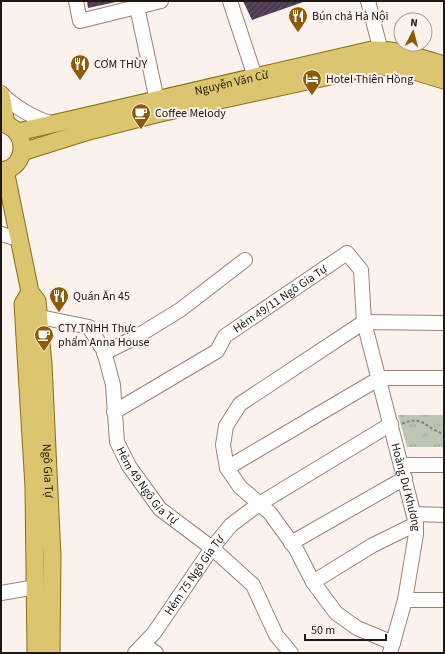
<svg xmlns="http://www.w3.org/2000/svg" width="445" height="654" font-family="'Source Sans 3',sans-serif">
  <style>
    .grass { fill: url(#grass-tufts) }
    .building { fill: url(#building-hatch) }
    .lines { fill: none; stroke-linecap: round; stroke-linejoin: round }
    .minor-casing { stroke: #988377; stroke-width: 16 }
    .major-casing { stroke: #8a6f10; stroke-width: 19 }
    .path { stroke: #877e79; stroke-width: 2; stroke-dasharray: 3 2; stroke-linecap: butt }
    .minor { stroke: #fff; stroke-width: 14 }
    .major { stroke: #dbc56f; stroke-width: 17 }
    .labels { text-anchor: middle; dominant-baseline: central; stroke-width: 4; stroke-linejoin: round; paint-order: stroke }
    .poi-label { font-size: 12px; fill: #1f1713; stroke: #fcf2ed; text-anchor: start }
    .street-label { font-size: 12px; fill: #1f1713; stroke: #fcf2ed }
  </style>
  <defs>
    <pattern id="grass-tufts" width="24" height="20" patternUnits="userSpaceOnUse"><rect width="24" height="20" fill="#bcc7b3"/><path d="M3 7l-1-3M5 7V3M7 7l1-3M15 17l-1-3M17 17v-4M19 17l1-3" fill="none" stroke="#a1aa99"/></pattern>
    <pattern id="building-hatch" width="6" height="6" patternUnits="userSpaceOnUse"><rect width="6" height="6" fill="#4e3b53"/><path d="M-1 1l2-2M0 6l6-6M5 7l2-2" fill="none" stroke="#645467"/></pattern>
  </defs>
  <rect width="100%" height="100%" fill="#fcf2ed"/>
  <path class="grass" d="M398,415H444V447H407Z"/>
  <path class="building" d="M87,1H115L116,2L88,8Z
    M243,1H306L252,20Z"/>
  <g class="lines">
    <defs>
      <g id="minor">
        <path d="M76,1L80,21L161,1"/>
        <path d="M230,1L258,86"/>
        <path d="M368,1L383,59"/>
        <path d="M137,7L159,110"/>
        <path d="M1,93C14,107 35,119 54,124"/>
        <path d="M1,234L18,239"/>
        <path id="s1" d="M40,317L89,327L104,351L113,385L117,442L129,466L160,509L212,548L253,585L276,635L291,653"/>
        <path d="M104,353L136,337L180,310L245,260"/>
        <path id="s2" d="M114,412L217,351L225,336L347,253L361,270L364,322L416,524V534L405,600L390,653"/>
        <path d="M401,465H444"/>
        <path d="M227,468L380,378H444"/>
        <path d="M414,514L444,515"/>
        <path d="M291,543L405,478"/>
        <path d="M313,582L373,545L416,524"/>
        <path d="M1,593L36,587"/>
        <path d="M405,600H444"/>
        <path d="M393,643L357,628L336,613L313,582L296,549L270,513L240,487L227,468L223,445L226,426L240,404L364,322L444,323"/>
        <path d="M144,645L156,653"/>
        <path id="s3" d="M135,653L154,633L212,548L231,525L259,504L391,424"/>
      </g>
      <g id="major">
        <path d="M1,95L6,124"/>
        <path d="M1,123C29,128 29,168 1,171"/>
        <path id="s4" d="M18,132L372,50C397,49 420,58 444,65"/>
        <path d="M22,152L89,131L160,113L376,66L404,68L444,80"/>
        <path id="s5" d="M5,170L30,292L37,301L43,364L52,556L51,653"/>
        <path d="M30,292L23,304L34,487L36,653"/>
      </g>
    </defs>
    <use href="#minor" class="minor-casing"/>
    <use href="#major" class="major-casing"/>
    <path class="path" d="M402,424C423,414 426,429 444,434"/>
    <use href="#minor" class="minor"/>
    <use href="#major" class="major"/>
  </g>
  <defs>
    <symbol id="restaurant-pin" viewBox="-11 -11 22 30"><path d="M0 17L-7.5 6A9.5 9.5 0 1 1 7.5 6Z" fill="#8d5a06" stroke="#fcf2ed"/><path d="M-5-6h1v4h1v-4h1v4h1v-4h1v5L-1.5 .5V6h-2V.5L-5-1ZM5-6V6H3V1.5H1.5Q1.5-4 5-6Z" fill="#fff"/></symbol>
    <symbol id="hotel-pin" viewBox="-11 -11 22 30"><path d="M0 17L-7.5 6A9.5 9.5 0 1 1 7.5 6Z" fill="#8d5a06" stroke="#fcf2ed"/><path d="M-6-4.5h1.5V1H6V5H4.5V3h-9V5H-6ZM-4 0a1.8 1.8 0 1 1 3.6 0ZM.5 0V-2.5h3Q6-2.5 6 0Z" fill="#fff"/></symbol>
    <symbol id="cafe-pin" viewBox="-11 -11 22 30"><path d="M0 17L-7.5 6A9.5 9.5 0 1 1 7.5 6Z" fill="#8d5a06" stroke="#fcf2ed"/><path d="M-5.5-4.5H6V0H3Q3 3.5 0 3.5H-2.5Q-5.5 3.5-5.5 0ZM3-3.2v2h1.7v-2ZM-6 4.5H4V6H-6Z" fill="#fff"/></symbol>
  </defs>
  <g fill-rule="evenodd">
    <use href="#restaurant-pin" x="287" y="5" width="22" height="30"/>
    <use href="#restaurant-pin" x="69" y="53" width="22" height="30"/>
    <use href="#hotel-pin" x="301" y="68" width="22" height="30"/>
    <use href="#cafe-pin" x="130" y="102" width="22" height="30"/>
    <use href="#restaurant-pin" x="48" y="285" width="22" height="30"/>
    <use href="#cafe-pin" x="33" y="324" width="22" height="30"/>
  </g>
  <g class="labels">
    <g class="poi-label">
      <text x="312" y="16">Bún chả Hà Nội</text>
      <text x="94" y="64">CƠM THÙY</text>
      <text x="326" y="79">Hotel Thiên Hồng</text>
      <text x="155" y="113">Coffee Melody</text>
      <text x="73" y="296">Quán Ăn 45</text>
      <text x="58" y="328">CTY TNHH Thực<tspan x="58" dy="14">phẩm Anna House</tspan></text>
    </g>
    <g class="street-label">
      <text stroke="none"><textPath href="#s4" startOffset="219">Nguyễn Văn Cừ</textPath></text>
      <text stroke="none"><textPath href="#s2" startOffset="203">Hẻm 49/11 Ngô Gia Tự</textPath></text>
      <text stroke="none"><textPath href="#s5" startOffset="306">Ngô Gia Tự</textPath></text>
      <text stroke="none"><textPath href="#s1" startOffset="224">Hẻm 49 Ngô Gia Tự</textPath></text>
      <text stroke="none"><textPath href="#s2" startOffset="529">Hoàng Dư Khương</textPath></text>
      <text stroke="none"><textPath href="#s3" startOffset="98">Hẻm 75 Ngô Gia Tự</textPath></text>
    </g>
  </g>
  <rect width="445" height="654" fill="none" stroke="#1f1713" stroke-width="4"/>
  <g transform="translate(413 32) rotate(6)"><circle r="19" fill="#fcf2ed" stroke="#a49a96"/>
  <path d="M0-3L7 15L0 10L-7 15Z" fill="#8d5a06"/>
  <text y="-6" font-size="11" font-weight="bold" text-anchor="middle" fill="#1f1713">N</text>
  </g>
  <path d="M305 634v6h81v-6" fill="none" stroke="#1f1713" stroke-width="2"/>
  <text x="311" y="634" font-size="12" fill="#1f1713" stroke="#fcf2ed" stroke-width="3" paint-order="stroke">50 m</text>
</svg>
